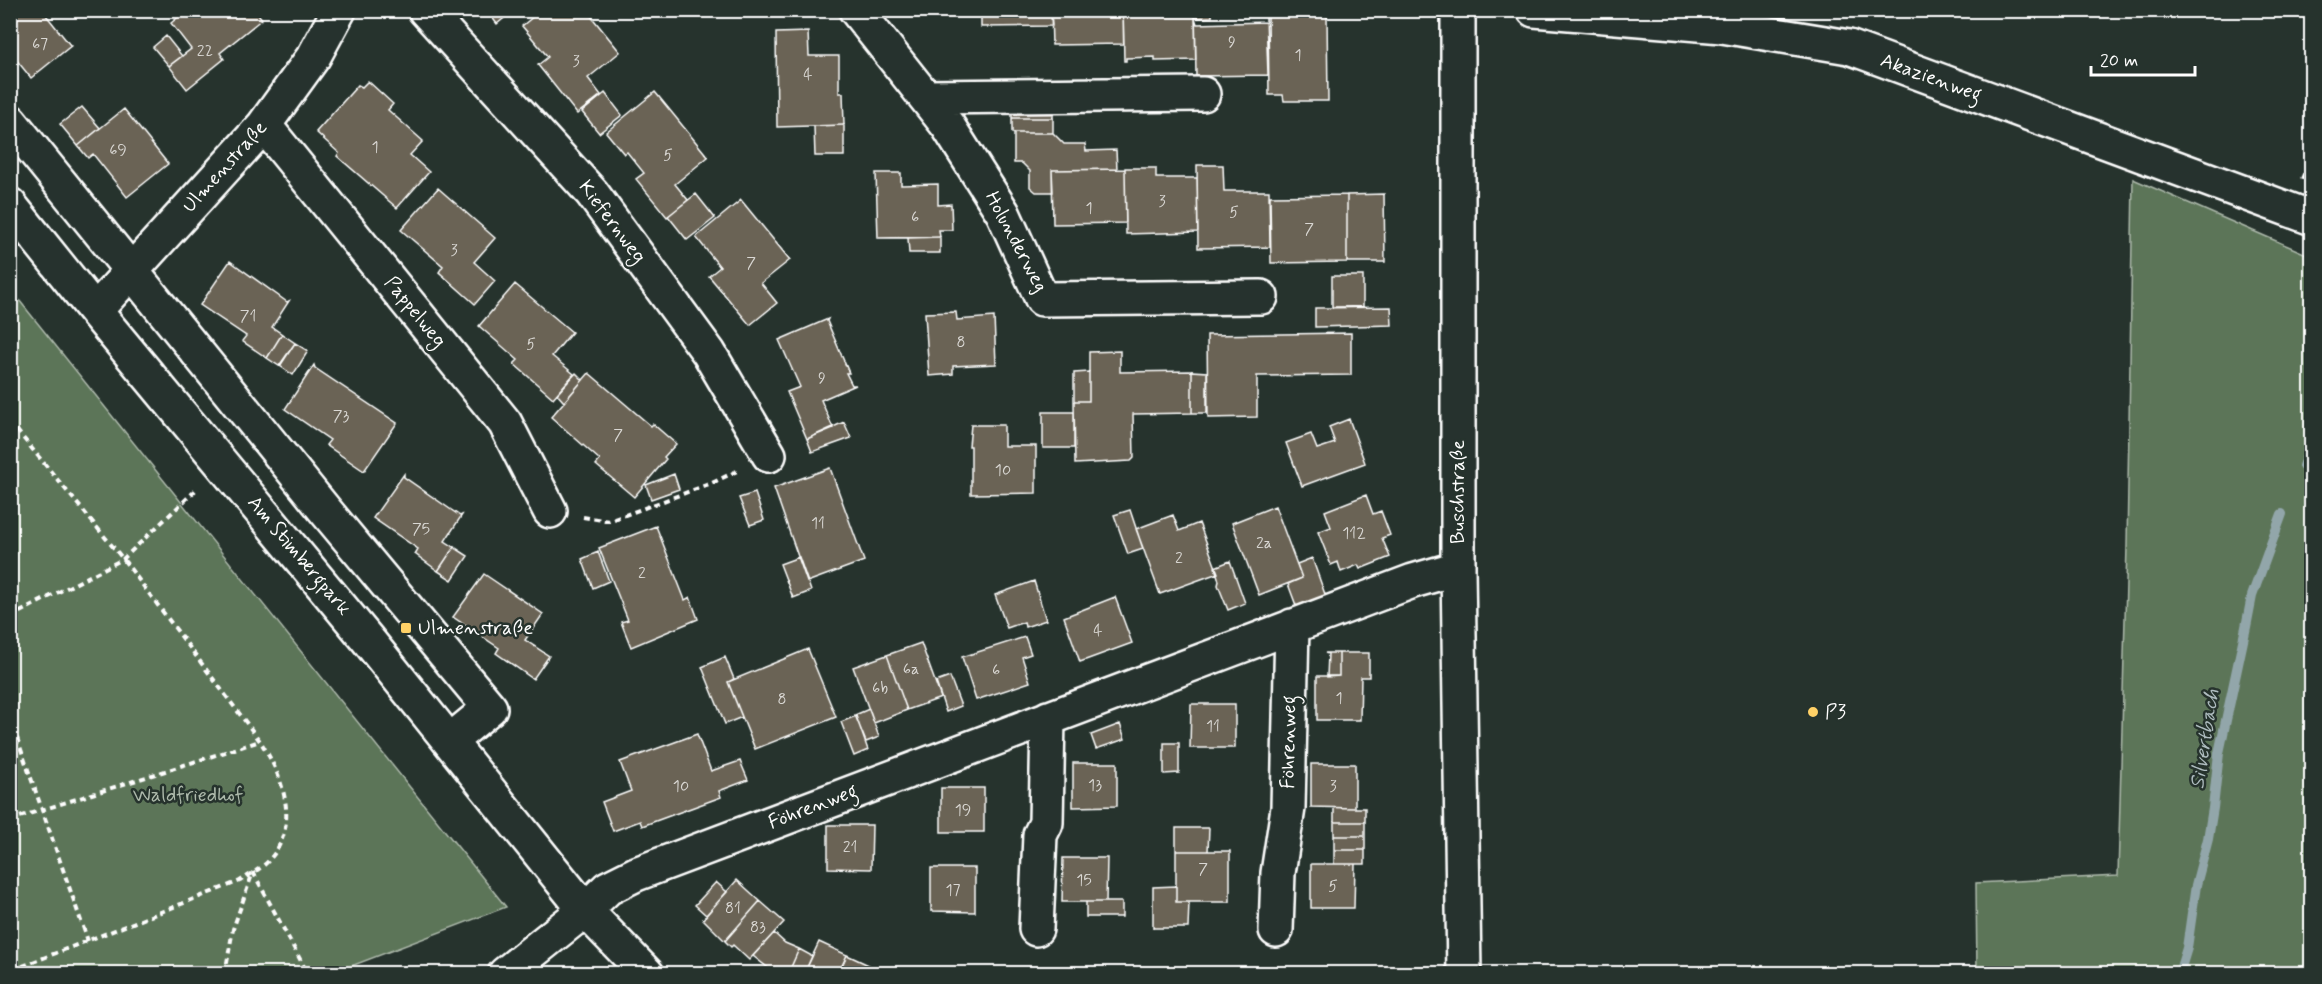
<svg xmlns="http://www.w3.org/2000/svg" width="2322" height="984" font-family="Mynerve,sans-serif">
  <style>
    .green { fill: #5c7459; stroke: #aebaac; stroke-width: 1.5 }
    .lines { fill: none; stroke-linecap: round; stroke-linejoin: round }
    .stream { stroke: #92a6aa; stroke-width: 10 }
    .building { fill: #6b6454; stroke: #fff; stroke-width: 1.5 }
    .minor-casing { stroke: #fff; stroke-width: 38 }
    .path { stroke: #fff; stroke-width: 4; stroke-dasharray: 6 4.5; stroke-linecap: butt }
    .minor { stroke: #26332d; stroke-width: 33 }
    .poi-dot { fill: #ffd166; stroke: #26332d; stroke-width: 2 }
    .labels { text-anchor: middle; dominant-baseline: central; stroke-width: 5; stroke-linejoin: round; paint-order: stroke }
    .number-label { font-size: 16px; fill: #dad8d4 }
    .street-label { font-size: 20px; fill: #fff; stroke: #26332d }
    .poi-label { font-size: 20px; fill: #fff; stroke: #26332d; text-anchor: start }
    .park-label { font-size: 20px; fill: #aebaac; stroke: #26332d }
    .water-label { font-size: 21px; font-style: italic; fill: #aebcbf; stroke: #26332d }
  </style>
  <rect width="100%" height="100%" fill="#26332d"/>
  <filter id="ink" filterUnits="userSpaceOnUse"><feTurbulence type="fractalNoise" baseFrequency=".0167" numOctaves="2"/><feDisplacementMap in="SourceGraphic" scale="12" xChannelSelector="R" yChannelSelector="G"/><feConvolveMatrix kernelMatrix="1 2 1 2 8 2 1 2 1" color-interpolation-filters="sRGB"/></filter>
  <g filter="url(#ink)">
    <path class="green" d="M2133,179L2311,256V973H1977L1976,883L2118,876L2127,546Z
      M11,290L506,907L333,973H11Z"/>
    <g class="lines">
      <path class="stream" d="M2303,466L2312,444
        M2179,974L2187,948L2196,885L2208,839L2213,808L2219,753L2246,627L2252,596L2282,514"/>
    </g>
    <path class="building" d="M10,10H42L70,45H72L31,78L10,52Z
      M187,10H255L262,19L220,53L224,59L187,89L169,66L191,49L171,23Z
      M490,10H514L497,24L488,12Z
      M541,10H586L620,52L588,78L601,95L577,114L538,65L548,57L522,26Z
      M981,10H1051L1052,26L981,27Z
      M1051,10H1123L1124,44L1052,45Z
      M1123,10H1150V15H1163V10H1195L1196,60L1155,61V57L1126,58V61H1124Z
      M1195,10H1212V17L1195,18Z
      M1268,15H1327L1328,101H1284L1283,95H1269Z
      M1266,16L1268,75L1196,76L1195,18L1197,24L1266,22Z
      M808,32L809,56H839V93H843L844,125L777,127L776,33Z
      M166,36L182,56L169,66L153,47Z
      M368,81L393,104L388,110L423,141L410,155L429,172L397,208L337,156L339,153L316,132L358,85L362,87Z
      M655,92L708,157L675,184L688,200L667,217L636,179L644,173L627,152L624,154L606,132Z
      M605,93L622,115L599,133L582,112Z
      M1053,102V118H1012V103Z
      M82,107L100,128L78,146L60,124Z
      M124,109L168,164L127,197L93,154L88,158L78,146Z
      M1012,118H1053V133H1012Z
      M844,125V156H815L814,126Z
      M1014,133H1053L1064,144H1085L1086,151L1116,150L1117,169L1052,170L1053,192H1036L1030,187V171L1022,163H1014Z
      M1197,165H1223L1224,191H1269L1270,247L1198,248Z
      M1125,168H1156V178H1197L1198,232L1126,234Z
      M1125,169L1126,223L1053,224L1052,170Z
      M876,173H901V185L938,184V205L951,204L952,230H939L940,237L878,238Z
      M438,188L495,238L474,262L495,281L475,304L439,272L443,266L401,230Z
      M696,194L715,218L687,240L668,216Z
      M1384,194L1385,262H1347V195Z
      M1347,195V262L1271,263L1270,196Z
      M741,200L790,260L761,283L777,303L750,325L709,276L720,267L696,237Z
      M940,237V253H909L908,238Z
      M230,261L287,302L289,301L272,327L282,334L267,358L242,341L246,336L200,305Z
      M1332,276H1363V307H1332Z
      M515,284L572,332L552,356L574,374L553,398L514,364L518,360L479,326Z
      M1391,307L1392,325L1315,327V308Z
      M956,312L957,320L994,317L996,364L953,366V374L929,376L925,313Z
      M828,319L827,321L849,373H846L852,385H856L821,400L833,428L807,439L787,392L800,387L779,340Z
      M1351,333V375L1257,376V417L1208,418L1207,335Z
      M282,334L295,343L279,366L267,358Z
      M295,343L308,351L293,375L280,366Z
      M1120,351V372L1192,371V413L1133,414L1134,458L1131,461L1075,464L1074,401H1089V352Z
      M314,365L315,368L397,423L364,471L326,445L330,440L285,409Z
      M1192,371L1207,372V413H1192Z
      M1089,372V401H1074V373Z
      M576,373L583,380L564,402L557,394Z
      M589,373L651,426L653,424L676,444L664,457L666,459L634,497L596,465L600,460L551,417Z
      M1043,412H1074V448H1043Z
      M1349,419L1365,463L1302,486L1286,443L1311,434L1317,449L1335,443L1329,427Z
      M844,422L851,438L812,452L807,439Z
      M971,425H1004V446H1036V493L971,494V446H969Z
      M830,468L864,561L807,582L774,488Z
      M404,474V477L460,516L462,515L445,541L454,547L438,571L415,554L418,549L373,518Z
      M674,474L679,489L651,499L646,485Z
      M755,493L764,520L750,525L739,498Z
      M1366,495L1373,514L1381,511L1390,535L1382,538L1390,557L1360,569L1358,565L1341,572L1338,562L1331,565L1318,532L1331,527L1325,511Z
      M1275,506L1302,578L1259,595L1232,523Z
      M1130,510L1143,549L1128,554L1114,515Z
      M1173,515L1179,531L1199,523L1218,573L1160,594L1136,529Z
      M656,526L685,600L690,597L698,619L631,647L621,622L628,620L599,548Z
      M454,547L468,556L452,580L438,571Z
      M598,552L609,581L593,588L582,559Z
      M799,557L811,591L793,598L780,564Z
      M1312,558L1326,597L1297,608L1288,584L1302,578L1297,564Z
      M1230,561L1245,603L1228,610L1218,585L1219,581L1215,567Z
      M484,574L543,614L525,640L549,656L533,679L496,653L499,648L453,617Z
      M1034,581L1046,620L1025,627L1024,622L1007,628L995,595Z
      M1115,597L1132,643L1080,662L1064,617Z
      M1025,637L1031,654L1022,657L1030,682L976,700L962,657Z
      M921,643L941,698L907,710L887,655Z
      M808,649L836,717L755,749L728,682Z
      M1325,653H1339V676L1327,677L1328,654Z
      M1339,653H1369V677H1361L1360,720H1317V676H1339Z
      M887,655L907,710L874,723L853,667Z
      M725,657L734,679L728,682L742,717L725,724L702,667Z
      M950,677L961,706L946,712L936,682Z
      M1191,704H1235V748H1190Z
      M869,709L879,737L866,742L855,715Z
      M856,716L868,750L854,756L841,722Z
      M1120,724L1125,739L1096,749L1091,735Z
      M697,734L711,771L740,761L748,780L719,791L721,797L642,826L640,821L613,831L602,802L631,791L620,762Z
      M1164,743H1179V773L1164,774Z
      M1073,763H1117V806L1073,807Z
      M1311,764H1355V808L1311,807Z
      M941,788H984V832H941Z
      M1334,808H1365V822H1334Z
      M1334,822H1365V836H1334Z
      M828,825H872L871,869L828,868Z
      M1176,828H1209L1208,851H1176Z
      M1334,836H1365V850H1334Z
      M1334,850H1365V864H1334Z
      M1176,851H1230V902H1176Z
      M1063,858H1107L1106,902H1062Z
      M1311,864H1355L1354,908H1311Z
      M931,868H975V912L931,911Z
      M737,880L760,901L725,941L703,919Z
      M716,882L727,892L706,915L695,905Z
      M1176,886V902H1189L1188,928H1153V887Z
      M760,901L784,922L749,960L733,945L731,947L725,941Z
      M1086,902H1122V917H1086Z
      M774,933L785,943L799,949L788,974L772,971L753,956Z
      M819,942L847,955L838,974H804Z
      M799,949L812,956L804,974H788Z
      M847,955L875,968L873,974H838Z"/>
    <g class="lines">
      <defs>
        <path id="minor" d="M425,10L592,193L709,353L769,455
          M856,10L948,126L1003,213L1042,299L1261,297
          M1458,10V568L1464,974
          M1534,10L1722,26L1849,47L2312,218
          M925,97L1203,94
          M10,121L324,509L490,708L450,741
          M264,125L505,423L550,511
          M10,205L95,311L368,640L585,910L647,974
          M95,311L264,125L314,56L339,10
          M1036,929L1040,835L1046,823L1048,718
          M1276,930L1278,873L1288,808L1292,626
          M505,974L585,910L608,888L636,874L1413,581L1458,568"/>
      </defs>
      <use href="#minor" class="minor-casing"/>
      <path class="path" d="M2302,179L2312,155
        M10,422L123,559L260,741C282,775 301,823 270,859C263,868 250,874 240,881L10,971
        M10,435L19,432
        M583,517L609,521L712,483L739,470
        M10,617L123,559L198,488
        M10,718L88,941
        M10,820L260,741
        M253,872L308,974
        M225,974L233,929L253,872"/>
      <use href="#minor" class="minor"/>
    </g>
  </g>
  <g class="poi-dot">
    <rect x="400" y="622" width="12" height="12" rx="3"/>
    <circle cx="1813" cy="712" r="6"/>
  </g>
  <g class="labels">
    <g class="number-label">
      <text x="1232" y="42">9</text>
      <text x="40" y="44">67</text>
      <text x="205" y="51">22</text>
      <text x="1298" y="55">1</text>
      <text x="576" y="61">3</text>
      <text x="808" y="74">4</text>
      <text x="375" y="147">1</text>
      <text x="118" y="150">69</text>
      <text x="668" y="155">5</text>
      <text x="1162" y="201">3</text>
      <text x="1089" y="208">1</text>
      <text x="1234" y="212">5</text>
      <text x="915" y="217">6</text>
      <text x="1309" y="229">7</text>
      <text x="454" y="250">3</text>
      <text x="751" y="263">7</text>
      <text x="248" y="316">71</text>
      <text x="961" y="342">8</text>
      <text x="531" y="344">5</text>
      <text x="822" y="378">9</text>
      <text x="341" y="416">73</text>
      <text x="618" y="435">7</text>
      <text x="1003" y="470">10</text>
      <text x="818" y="523">11</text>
      <text x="421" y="529">75</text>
      <text x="1354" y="533">112</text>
      <text x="1264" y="543">2a</text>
      <text x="1179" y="558">2</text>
      <text x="642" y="573">2</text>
      <text x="1098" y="630">4</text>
      <text x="911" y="669">6a</text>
      <text x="996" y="670">6</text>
      <text x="880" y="688">6b</text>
      <text x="1339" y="698">1</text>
      <text x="782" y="699">8</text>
      <text x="1213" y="726">11</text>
      <text x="1095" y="785">13</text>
      <text x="681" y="786">10</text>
      <text x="1333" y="786">3</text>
      <text x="963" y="810">19</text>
      <text x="850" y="847">21</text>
      <text x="1203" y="869">7</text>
      <text x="1084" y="880">15</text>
      <text x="1333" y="886">5</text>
      <text x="953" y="890">17</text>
      <text x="733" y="908">81</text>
      <text x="758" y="927">83</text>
    </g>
    <g class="street-label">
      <text transform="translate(1931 78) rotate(20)">Akazienweg</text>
      <text transform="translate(225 167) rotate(-48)">Ulmenstraße</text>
      <text transform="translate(612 222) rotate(53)">Kiefernweg</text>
      <text transform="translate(1016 242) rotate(62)">Holunderweg</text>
      <text transform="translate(415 312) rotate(51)">Pappelweg</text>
      <text transform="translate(1458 492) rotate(-90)">Buschstraße</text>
      <text transform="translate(299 556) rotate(50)">Am Stimbergpark</text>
      <text transform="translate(1289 742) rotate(-89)">Föhrenweg</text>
      <text transform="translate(813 807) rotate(-21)">Föhrenweg</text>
    </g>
    <g class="poi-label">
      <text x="418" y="628">Ulmenstraße</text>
      <text x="1825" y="712">P3</text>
    </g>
    <g class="park-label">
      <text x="188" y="795">Waldfriedhof</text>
    </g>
    <g class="water-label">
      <text transform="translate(2205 739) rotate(-81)">Silvertbach</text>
    </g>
  </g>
  <rect width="2322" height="984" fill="none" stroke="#26332d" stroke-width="36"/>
  <rect x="18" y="18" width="2286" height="948" fill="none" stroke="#fff" stroke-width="2" filter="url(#ink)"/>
  <path d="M2091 66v9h104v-9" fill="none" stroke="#ffffff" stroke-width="3"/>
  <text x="2100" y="66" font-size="18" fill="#ffffff" stroke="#26332d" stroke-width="4.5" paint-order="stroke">20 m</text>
</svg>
